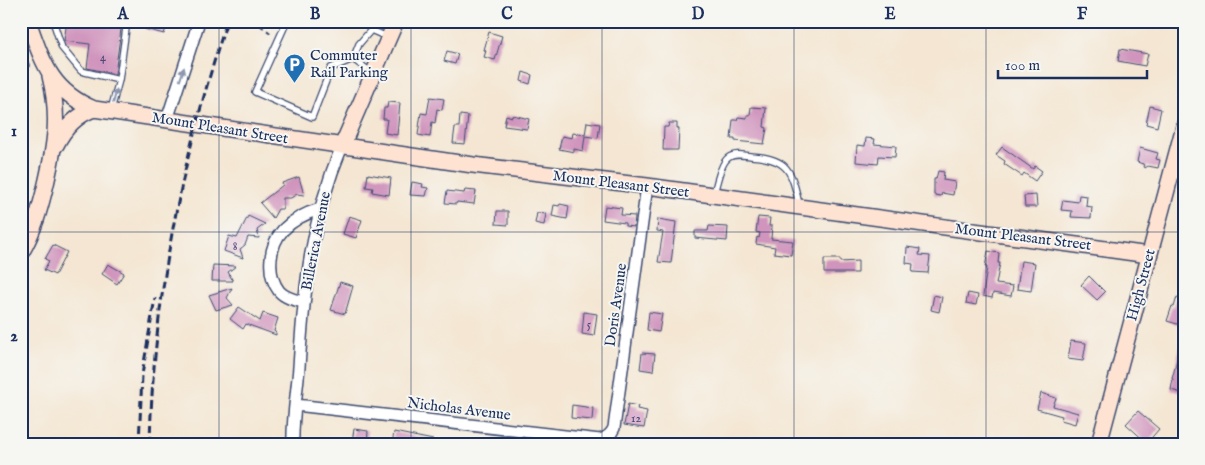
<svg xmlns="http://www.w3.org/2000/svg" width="1205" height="465" font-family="'IM FELL English',serif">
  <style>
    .building { fill: #d094bd }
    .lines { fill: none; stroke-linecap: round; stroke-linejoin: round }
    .service-casing { stroke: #3c4a6f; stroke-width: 8 }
    .minor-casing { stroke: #3c4a6f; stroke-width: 14 }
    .secondary-casing { stroke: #3c4a6f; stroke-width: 18 }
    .path { stroke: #3c4a6f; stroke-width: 2; stroke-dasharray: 4 4; stroke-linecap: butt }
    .service { stroke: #fff; stroke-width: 5.5 }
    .minor { stroke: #fff; stroke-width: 11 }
    .secondary { stroke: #fee3d2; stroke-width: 15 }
    .rail { stroke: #1b2f5e; stroke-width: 3; stroke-dasharray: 8 4; stroke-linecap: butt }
    .oneway { fill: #8d97ae }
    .grid { fill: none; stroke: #1b2f5e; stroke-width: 1; stroke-opacity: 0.55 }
    .labels { text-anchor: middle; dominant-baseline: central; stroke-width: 4; stroke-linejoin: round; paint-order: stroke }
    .number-label { font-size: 12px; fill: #484876 }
    .poi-label { font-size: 15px; fill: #1b2f5e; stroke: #f6f6f2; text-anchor: start }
    .street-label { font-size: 15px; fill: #1b2f5e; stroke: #f6f6f2 }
    .neatline { fill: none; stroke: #1b2f5e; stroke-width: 2 }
    .grid-label { font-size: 16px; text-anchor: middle; font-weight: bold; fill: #1b2f5e }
  </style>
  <rect width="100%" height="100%" fill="#f6f6f2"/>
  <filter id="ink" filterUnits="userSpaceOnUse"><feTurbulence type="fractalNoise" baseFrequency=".02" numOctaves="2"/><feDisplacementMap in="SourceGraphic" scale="10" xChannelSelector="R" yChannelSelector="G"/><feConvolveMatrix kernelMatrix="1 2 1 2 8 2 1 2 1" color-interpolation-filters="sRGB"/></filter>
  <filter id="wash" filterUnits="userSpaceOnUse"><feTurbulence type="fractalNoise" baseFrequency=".0096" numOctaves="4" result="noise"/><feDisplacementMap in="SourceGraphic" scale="20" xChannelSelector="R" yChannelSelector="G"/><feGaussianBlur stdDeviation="1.12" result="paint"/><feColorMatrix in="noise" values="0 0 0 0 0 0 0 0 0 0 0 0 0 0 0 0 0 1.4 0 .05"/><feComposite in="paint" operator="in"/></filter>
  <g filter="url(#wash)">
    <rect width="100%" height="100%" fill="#f4e6d2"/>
    <g id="blocks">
      <path class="building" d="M67,21H122L115,74L87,68L90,44L64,41Z
        M145,21L168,23L164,34L145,29Z
        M489,32L502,36L495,60L484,57L486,51L484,50Z
        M21,45L30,66L21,70Z
        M1120,49L1148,54L1145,66L1118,61Z
        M447,51L458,54L455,64L444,61Z
        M523,72L532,75L530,84L521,81Z
        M430,97L444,99L442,110L437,109L435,123L432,122L430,137L418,135L421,113L427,114Z
        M388,102L400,103L397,135L385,133L387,119H383L384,108H387Z
        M1150,106L1161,109L1157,127L1146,124Z
        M751,107L766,108L764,127L767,128L764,144L735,141V139H731L733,120H737L738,117L747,118V115H750Z
        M460,115L468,116L465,144L453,143L455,127H459Z
        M506,115L512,117L513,115L529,119L527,129L504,126Z
        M587,122L600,124L598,138L585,136L583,151L574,149V152L559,149L562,136L572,138L573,133L585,135Z
        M669,123H677V128H679L678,150H663L664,127H668Z
        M866,138L875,139L874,144L896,146L895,157L879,156L878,164L856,162L857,145L865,146Z
        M1002,147L1033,169L1035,166L1042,171L1035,181L1024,173L1022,176L1004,164L1005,161L996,155Z
        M1140,148L1158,153L1156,159L1160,160L1158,168L1148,166L1145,168L1143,164L1137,162Z
        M938,171L944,172L943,180L955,182L953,195L942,193L941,196L934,195V179H936Z
        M368,174L391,178L389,195L372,192L373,188L366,187Z
        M299,177L304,195L297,194L291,198H283V209H278L273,218L260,203L283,185L282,183Z
        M412,182L423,184L422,187L428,188L426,196L410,195Z
        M465,190L476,191L474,204L457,202L456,204L445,203L447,191L464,193Z
        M1036,195L1037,207H1025L1024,196Z
        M1079,195L1087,196L1086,206L1092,207L1091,218L1071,217L1072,211L1061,210L1063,200L1078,202Z
        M560,204L569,206L567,219L552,216L554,205L559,206Z
        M605,206L622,208L621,215L635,216L634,227L625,226V223L603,220Z
        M497,211H508V225L496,224Z
        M537,213L546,214L544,225L535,223Z
        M248,216L265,224L257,230L259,238L248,237L245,245L240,249L243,258L224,251L229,236L237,238Z
        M349,216L362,220L356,238L343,234Z
        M758,217L770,218L769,226H772L771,239L793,241L791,255L774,253L775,247L756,244L757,237L759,238L760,233L756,232Z
        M658,219L676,222L671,263L658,262L663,232L657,231Z
        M709,226L728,227L727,241L695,238V231H708Z
        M53,245L67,252L55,275L44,270L49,261L45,259Z
        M907,247L920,249L919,255L930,256L928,273L912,272L913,264L906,263Z
        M988,251L999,253L998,263H1000L996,284L1013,286L1011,296L993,293L992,298L983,296L987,267H985Z
        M824,259H840V262L858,261V273H824Z
        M1021,261L1035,263L1031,291L1017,289Z
        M108,264L124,273L117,284L102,274Z
        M213,265L236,266L228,272L233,281H212Z
        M1089,276L1105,292L1097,300L1081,285Z
        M340,282L353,286L345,314L331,310Z
        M232,288L227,298L233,305L216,310L209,295Z
        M968,293L978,295L976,305L966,303Z
        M934,295L942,297L939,312L931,310Z
        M1177,297L1184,299V326L1167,321L1172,306L1174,307Z
        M239,307L260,321L263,313L278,318L274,331L276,333V335L246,324L243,329L230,319Z
        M584,312L597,314L594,336L582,334Z
        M649,312L662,314L659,332L647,330Z
        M1071,341L1086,343L1083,361L1068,359Z
        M1181,344H1184V386L1182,393L1171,390L1173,379H1172Z
        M642,353L655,354L653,371L640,369Z
        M1041,393L1056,398L1053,406L1078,413L1075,424L1061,420L1062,416L1037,409Z
        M628,404L638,406L637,409L647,411L644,428L624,425Z
        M572,405L593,408L592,420L571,418Z
        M1138,411L1159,429L1147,443L1126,424Z
        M354,429L368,431L367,444L352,442Z
        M394,432L433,440V444H392Z"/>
    </g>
  </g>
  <g filter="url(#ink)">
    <use href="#blocks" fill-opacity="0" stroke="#3c4a6f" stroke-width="1"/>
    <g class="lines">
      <defs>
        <path id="service" d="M53,21L62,48L81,71L119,80
          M287,21L255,92L312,117L331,68L353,59L359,44L371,30L375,21
          M371,30L387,37
          M353,59L372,73
          M111,110L119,80L127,21
          M714,194C716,185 721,163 728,158C734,153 743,155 751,156C788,158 792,171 799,205"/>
        <path id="minor" d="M167,120L199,21
          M303,302C295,300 285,298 279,291C266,274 269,245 283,230C294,219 306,213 320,209
          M296,405L600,440C607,438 611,435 614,428L647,186
          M293,444C292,419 297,393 299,367C304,288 311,220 342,146"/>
        <path id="secondary" d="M28,21C43,63 51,91 94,109L473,165L647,186L1149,255
          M56,145C64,129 77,115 94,109
          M342,146L396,21
          M21,253C34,231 40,209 46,184C55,145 60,116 50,76
          M1099,444L1184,126"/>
      </defs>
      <use href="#service" class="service-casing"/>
      <use href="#minor" class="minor-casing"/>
      <use href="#secondary" class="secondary-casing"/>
      <path class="path" d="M254,21L272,34"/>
      <use href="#service" class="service"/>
      <use href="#minor" class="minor"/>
      <use href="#secondary" class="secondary"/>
      <path class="rail" d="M139,444L142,375L155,298
        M150,444C153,300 182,157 227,21"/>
    </g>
    <defs><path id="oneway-solid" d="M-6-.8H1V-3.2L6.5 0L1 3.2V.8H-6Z" transform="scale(1.25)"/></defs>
    <g class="oneway">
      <use href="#oneway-solid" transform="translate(182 74) rotate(-72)"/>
      <use href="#oneway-solid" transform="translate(115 96) rotate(-76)"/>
    </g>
  </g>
  <path class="grid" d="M219,21V444M411,21V444M602,21V444M794,21V444M986,21V444M21,232H1184"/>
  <defs>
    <symbol id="parking-pin" viewBox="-11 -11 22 30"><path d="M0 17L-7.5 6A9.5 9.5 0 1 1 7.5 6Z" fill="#1f6fb2" stroke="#f6f6f2"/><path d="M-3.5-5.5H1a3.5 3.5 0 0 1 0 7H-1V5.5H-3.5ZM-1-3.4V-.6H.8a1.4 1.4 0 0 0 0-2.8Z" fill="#fff"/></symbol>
  </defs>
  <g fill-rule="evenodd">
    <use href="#parking-pin" x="282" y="52" width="25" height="34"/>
  </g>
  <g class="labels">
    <g class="number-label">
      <text x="103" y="57">4</text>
      <text x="235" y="246">8</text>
      <text x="589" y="324">5</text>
      <text x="636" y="418">12</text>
    </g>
    <g class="poi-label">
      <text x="310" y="55">Commuter<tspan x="310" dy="17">Rail Parking</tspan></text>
    </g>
    <g class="street-label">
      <text transform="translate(220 128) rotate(9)">Mount Pleasant Street</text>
      <text transform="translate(621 184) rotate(7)">Mount Pleasant Street</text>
      <text transform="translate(1023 237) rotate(7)">Mount Pleasant Street</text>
      <text transform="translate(316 241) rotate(-79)">Billerica Avenue</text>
      <text transform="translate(1141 285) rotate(-75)">High Street</text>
      <text transform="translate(616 305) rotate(-82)">Doris Avenue</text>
      <text transform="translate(459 409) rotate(7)">Nicholas Avenue</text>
    </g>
  </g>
  <rect width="1205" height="465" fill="none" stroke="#f6f6f2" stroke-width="55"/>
  <path d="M998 70v8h149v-8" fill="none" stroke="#1b2f5e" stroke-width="2.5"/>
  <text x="1005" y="70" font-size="15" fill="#1b2f5e" stroke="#f6f6f2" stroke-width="4" paint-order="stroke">100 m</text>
  <rect x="28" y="28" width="1150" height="410" class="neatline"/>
  <g class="grid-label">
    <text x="123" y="19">A</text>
    <text x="315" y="19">B</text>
    <text x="507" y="19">C</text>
    <text x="698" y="19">D</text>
    <text x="890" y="19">E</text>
    <text x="1082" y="19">F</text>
    <text x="14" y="136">1</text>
    <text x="14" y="341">2</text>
  </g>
</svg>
